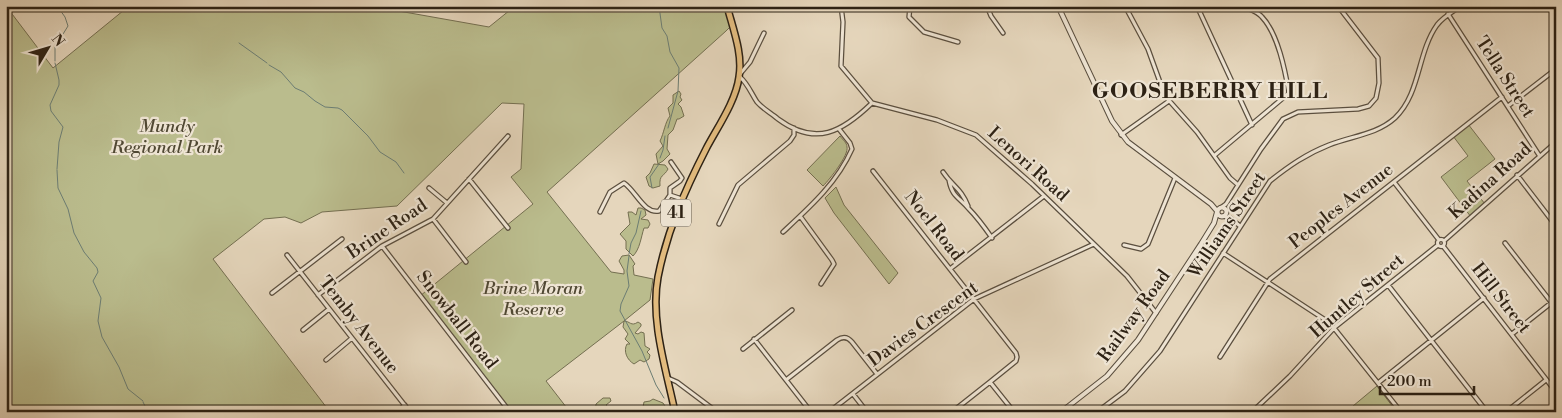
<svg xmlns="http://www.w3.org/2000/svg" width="1562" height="418" font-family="'Libre Bodoni',serif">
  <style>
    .green { fill: #babc8d; stroke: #746f51 }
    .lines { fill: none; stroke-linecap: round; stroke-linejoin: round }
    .stream { stroke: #6c7d73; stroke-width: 1 }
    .minor-casing { stroke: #5b4f3f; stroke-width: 5.5 }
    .tertiary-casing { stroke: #5b4f3f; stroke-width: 6 }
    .primary-casing { stroke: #2d2215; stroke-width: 8 }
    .minor { stroke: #eee4d3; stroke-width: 3 }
    .tertiary { stroke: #eee4d3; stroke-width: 4 }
    .primary { stroke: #e2bb7e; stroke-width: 5 }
    .labels { text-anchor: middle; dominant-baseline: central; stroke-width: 4.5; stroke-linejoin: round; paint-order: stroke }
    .shield { fill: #eee4d3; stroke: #675c4e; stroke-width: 1 }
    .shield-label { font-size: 16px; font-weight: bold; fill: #2d2215 }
    .street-label { font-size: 18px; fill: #2d2215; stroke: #eee4d3 }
    .park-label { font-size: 18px; font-style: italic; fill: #504833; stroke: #eee4d3 }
    .district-label { font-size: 22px; font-weight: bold; letter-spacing: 1px; fill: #2d2215; stroke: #eee4d3 }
  </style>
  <rect width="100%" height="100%" fill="#e5d6bc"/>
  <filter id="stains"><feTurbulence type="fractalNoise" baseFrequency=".004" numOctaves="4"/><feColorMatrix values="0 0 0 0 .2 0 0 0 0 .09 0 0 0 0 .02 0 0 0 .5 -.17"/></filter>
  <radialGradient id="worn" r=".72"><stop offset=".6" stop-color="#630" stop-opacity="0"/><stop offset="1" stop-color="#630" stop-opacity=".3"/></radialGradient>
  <path class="green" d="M6,6L53,68L129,6H390L393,10L489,27L515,6H727L732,25L726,31L547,192L611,272L624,274V270L619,261L622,256L629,255L635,264L633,266L634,275L653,279L650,300L624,321C630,321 631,327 638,322L641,324V326L635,333L638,334L641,332L644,333L645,346L650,349L647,352L650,355L649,359L644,362L640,360L634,364C627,360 623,351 627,344H630L625,339L628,334L623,327L624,321L546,381L570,412H510L420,296L533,204L511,177L521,169L524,104L502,103L397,206L322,212L301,223L285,217L264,219L213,259L330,412H308L298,409L293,412H6Z
    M679,91L681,94L680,97L682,100L678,104L681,107L684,116L679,119H677L673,130L668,135L667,149L670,154L663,161L658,164L656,154L663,146L660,141C664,133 665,122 670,116L668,108L673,103V95Z
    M1468,124L1495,159L1467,181L1485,204L1471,217L1441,177L1468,156L1453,136Z
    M840,136C843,140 847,143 847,147C849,155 830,179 823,186L807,170Z
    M654,164L665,165L668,169C664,177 659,174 660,186L653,188L649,186L646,177L650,173Z
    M836,187L844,205L898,273L889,284L834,213L825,198Z
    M638,208H641L645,210L646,215L641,219L648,220L650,224L648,228H644C641,237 640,249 633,256L626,249V241L620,234L630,224L628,212H632L636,215Z
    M1377,386L1396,411L1398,409L1401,412H1356L1353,406Z
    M603,398H610L611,401L606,405L613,412H595L596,404Z
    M653,399L663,403L665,406L661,412L654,410L653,412H646L645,408L643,407L644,402L650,401Z"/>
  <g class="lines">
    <path class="stream" d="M659,6L662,28L667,36L670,52L679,68L678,91L668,128
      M239,43L267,63
      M55,61V47L68,26L65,17L60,10
      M55,63L59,80V85L50,105L51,111L63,127L59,142L57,169
      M269,65L281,72L295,88L304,92L315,101L325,107L338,108L342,110L368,136L380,152L396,162L404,173
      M660,158L663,150L665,136
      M57,170L58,188L68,209L74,233L84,252L97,268L98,272L93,281L101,298L98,321L102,337L119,367L128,389L143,401
      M652,188L650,177L659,164
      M629,254L631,243L636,233L641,211
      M629,256L627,271L629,286L621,304L620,311L642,351L656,385L664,398
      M143,402L148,412"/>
    <defs>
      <path id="minor" d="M841,6L843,22L841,66L872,103L937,120L976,135L1032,184L1127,276L1156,313
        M910,6L909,17L924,32L958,42
        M987,6L991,16L1003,33
        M1125,6L1148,49L1165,96L1197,132L1230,178L1237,184
        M1197,6L1252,125
        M1497,6H1507
        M1448,14L1539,155
        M740,74L750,62L764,33
        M740,77C748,84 751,93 757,102C763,109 771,113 778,119C816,147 842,132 872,103
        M1508,106L1556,69
        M1121,135L1169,101
        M1215,155L1289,93C1285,70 1278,34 1262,17C1257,11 1249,9 1242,6
        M873,171L1016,353L1017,357L1016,361L990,382L1014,412
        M943,172C953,187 961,188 968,206
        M1517,175L1556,226
        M469,179L508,228
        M949,180C952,197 959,197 969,209C978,218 985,228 992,238
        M1394,182L1439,240
        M429,188L447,203
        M670,195L682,199
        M1222,207L1226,204L1261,149L1283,119L1298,112L1358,109L1369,106L1376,98L1379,83L1378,58L1338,6
        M600,212L610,192L624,183C636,191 644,214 659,211L670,195V188L680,181L682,178L671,162
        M800,216L832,260L834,264L821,284
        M1223,216L1230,218L1240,226
        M433,219L466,262
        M719,224L738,185L790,141L794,135V128
        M783,232C810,207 837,183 852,149L850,143L839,129
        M1437.5 243a3.5 3.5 0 1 1 7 0a3.5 3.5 0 1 1-7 0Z
        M1444,241L1556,142
        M1505,243L1551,302
        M1124,245L1141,249L1148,244L1175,178
        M382,246L510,412
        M1443,246L1556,392
        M1223,253L1330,323L1401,412
        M287,255L410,412
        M950,269L1044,196
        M1388,285L1487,412
        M272,293L342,239
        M318,295L382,246L433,219L508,136
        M303,330L329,309
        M1512,334L1556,299
        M754,339L811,412
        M743,349L792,310
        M1220,357L1270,279L1502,97
        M326,360L352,338
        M668,378L677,382L717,412
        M786,380L837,340C843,336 848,337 852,342L877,374
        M1378,383L1484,298
        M853,394L867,412
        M397,412L405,405
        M829,412L974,299L1094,244
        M952,412L990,382
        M1097,412L1125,391L1160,351L1270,181C1289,166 1306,154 1329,145C1351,136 1376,135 1395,118C1421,93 1417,53 1437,25C1443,17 1452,12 1461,6
        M1252,412L1290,376L1335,327L1438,245
        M1506,412L1546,380"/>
      <path id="tertiary" d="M1058,6L1112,121L1128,142L1211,204L1217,211
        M1217.5 212a4.5 4.5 0 1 1 9 0a4.5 4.5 0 1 1-9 0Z
        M1061,412L1107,376L1138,340L1201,244L1214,223L1217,212"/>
      <path id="primary" d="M675,412C666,369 650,320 658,277C667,231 685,190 706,149C717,128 736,101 739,77C743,54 733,29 727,6"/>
    </defs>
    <use href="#minor" class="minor-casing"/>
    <use href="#tertiary" class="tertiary-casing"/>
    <use href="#primary" class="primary-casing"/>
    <use href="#minor" class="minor"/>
    <use href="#tertiary" class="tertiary"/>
    <use href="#primary" class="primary"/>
  </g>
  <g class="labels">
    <rect class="shield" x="661" y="199.5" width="30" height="27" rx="4"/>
    <g class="shield-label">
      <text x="676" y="213">41</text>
    </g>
    <g class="street-label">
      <text transform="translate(1505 77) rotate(57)">Tella Street</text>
      <text transform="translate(1028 164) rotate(42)">Lenori Road</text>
      <text transform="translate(1490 181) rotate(-42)">Kadina Road</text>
      <text transform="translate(1341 206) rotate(-38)">Peoples Avenue</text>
      <text transform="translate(1227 225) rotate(-56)">Williams Street</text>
      <text transform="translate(934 226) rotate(52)">Noel Road</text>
      <text transform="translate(387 229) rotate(-34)">Brine Road</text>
      <text transform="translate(1357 296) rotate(-41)">Huntley Street</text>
      <text transform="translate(1501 298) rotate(52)">Hill Street</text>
      <text transform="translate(1134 316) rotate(-54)">Railway Road</text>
      <text transform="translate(457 320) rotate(52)">Snowball Road</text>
      <text transform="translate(923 324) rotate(-36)">Davies Crescent</text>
      <text transform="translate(359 325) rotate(52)">Temby Avenue</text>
    </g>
    <g class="park-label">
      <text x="167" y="126">Mundy<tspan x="167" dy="21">Regional Park</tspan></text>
      <text x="533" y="288">Brine Moran<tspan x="533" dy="21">Reserve</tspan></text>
    </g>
    <g class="district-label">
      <text x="1210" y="91">GOOSEBERRY HILL</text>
    </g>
  </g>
  <rect width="1562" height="418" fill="none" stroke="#e5d6bc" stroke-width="25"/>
  <rect x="8" y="8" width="1547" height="403" fill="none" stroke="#2d2215" stroke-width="2.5"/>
  <rect x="12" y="12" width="1537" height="393" fill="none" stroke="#2d2215"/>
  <g transform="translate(48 48) rotate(52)" stroke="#eee4d3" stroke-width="4" paint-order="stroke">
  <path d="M0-4L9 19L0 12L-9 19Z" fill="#2d2215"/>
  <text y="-8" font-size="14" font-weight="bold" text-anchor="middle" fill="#2d2215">N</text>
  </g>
  <path d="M1380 386v8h94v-8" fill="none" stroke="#2d2215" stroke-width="2.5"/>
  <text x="1387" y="386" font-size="15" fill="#2d2215" stroke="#eee4d3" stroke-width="4" paint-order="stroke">200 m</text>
  <rect width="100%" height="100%" filter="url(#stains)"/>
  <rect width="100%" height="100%" fill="url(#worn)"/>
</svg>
